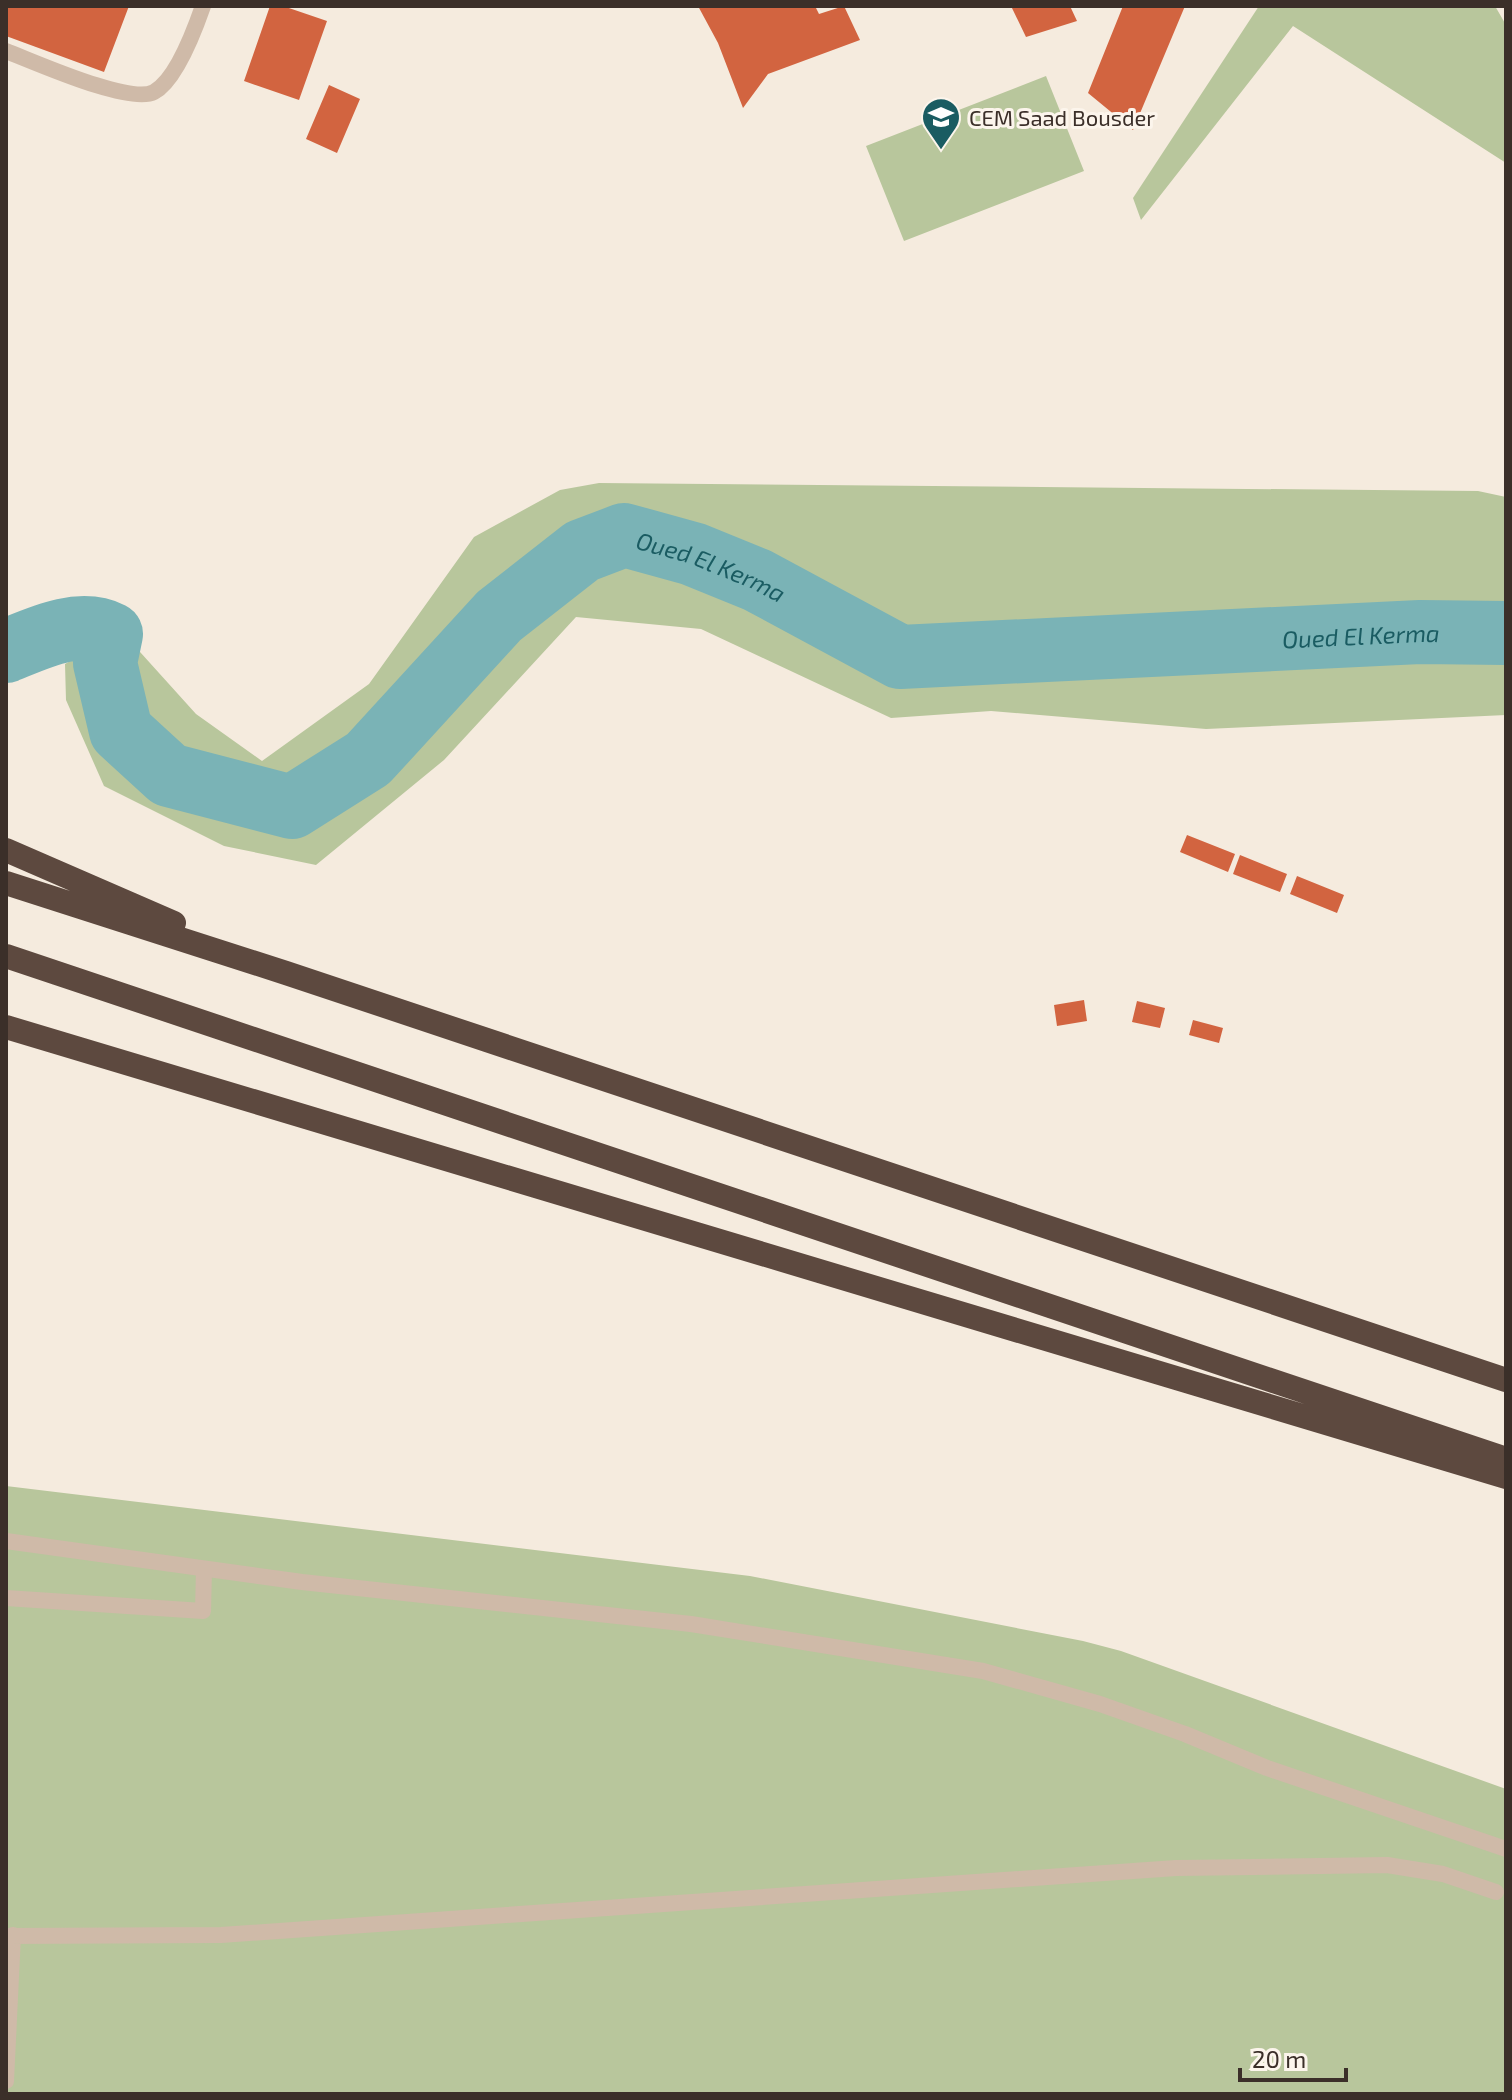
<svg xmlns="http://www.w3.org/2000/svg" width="1512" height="2100" font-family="'Exo 2',sans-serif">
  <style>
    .green { fill: #b8c69c }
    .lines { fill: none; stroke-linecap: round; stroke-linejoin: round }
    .river { stroke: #7ab3b6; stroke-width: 64 }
    .building { fill: #d26440 }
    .service { stroke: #cfbaa8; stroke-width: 16 }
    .motorway { stroke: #5d493f; stroke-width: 24 }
    .labels { text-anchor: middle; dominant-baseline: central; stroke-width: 6; stroke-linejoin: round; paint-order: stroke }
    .poi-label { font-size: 22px; fill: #3b2f29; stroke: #fcf5ec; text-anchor: start }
    .water-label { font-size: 24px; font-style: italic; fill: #1a5c62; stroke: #fcf5ec }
  </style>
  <rect width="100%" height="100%" fill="#f5ebde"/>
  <path class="green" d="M1259,6H1495L1506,25V163L1293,26L1141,220L1133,198Z
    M1046,76L1084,171L904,241L866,146Z
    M599,483L1478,491L1506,497V715L1206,729L991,711L891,718L701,629L576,617L444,760L316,865L224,846L104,786L66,700L65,664L122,632L196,714L262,761L369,684L474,537L560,490Z
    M6,1486L750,1576L1083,1641L1121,1651L1506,1789V2094H6Z"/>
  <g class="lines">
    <path class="river" id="s1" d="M6,651C38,638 79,618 111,634L105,663L121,731L169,775L292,807L368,759L499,616L582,551L624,535L693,554L757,580L900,657L1420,632L1506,633"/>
  </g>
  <path class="building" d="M6,6H129L104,72L6,36Z
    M270,6H283L327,21L299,100L244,81Z
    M698,6H815L819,14L844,6L860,40L768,74L743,108L718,43Z
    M1011,6H1070L1077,21L1026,37Z
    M1123,6H1185L1133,130L1088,93Z
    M329,85L360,99L337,153L306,139Z
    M1187,835L1235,854L1228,872L1180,852Z
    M1240,855L1287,874L1280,892L1233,874Z
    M1297,876L1344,895L1337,913L1290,894Z
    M1084,1000L1087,1021L1057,1026L1054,1005Z
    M1137,1001L1165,1008L1160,1028L1132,1022Z
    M1193,1020L1223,1028L1219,1043L1189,1035Z"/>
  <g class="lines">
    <path class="service" d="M6,51C35,62 130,105 154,92C176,80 195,29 203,6
      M6,1541L302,1582L691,1624L983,1671L1100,1704L1185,1734L1267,1768L1506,1849
      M6,1598L203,1611L204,1569
      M6,1936L221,1935L1176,1868L1387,1865L1443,1874L1496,1892
      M6,2081L13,1935"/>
    <path class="motorway" d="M6,850L174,923
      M6,883L286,973L1506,1380
      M6,956L1506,1459
      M6,1027L1506,1477"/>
  </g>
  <defs>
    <symbol id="school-pin" viewBox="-11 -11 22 30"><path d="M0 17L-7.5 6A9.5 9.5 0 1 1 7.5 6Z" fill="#1a5c62" stroke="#fcf5ec"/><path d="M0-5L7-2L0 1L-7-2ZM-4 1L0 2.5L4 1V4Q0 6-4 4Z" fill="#fff"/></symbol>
  </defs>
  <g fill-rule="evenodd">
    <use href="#school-pin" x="919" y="95" width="44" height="60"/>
  </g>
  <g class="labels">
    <g class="poi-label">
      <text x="969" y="117">CEM Saad Bousder</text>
    </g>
    <g class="water-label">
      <text stroke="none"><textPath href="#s1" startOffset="928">Oued El Kerma</textPath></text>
      <text stroke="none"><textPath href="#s1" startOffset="1600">Oued El Kerma</textPath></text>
    </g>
  </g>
  <rect width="1512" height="2100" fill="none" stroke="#3b2f29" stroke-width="16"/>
  <path d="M1240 2068v12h106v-12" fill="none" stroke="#3b2f29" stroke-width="4"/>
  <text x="1252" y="2068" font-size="24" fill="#3b2f29" stroke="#fcf5ec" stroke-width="6" paint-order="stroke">20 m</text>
</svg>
